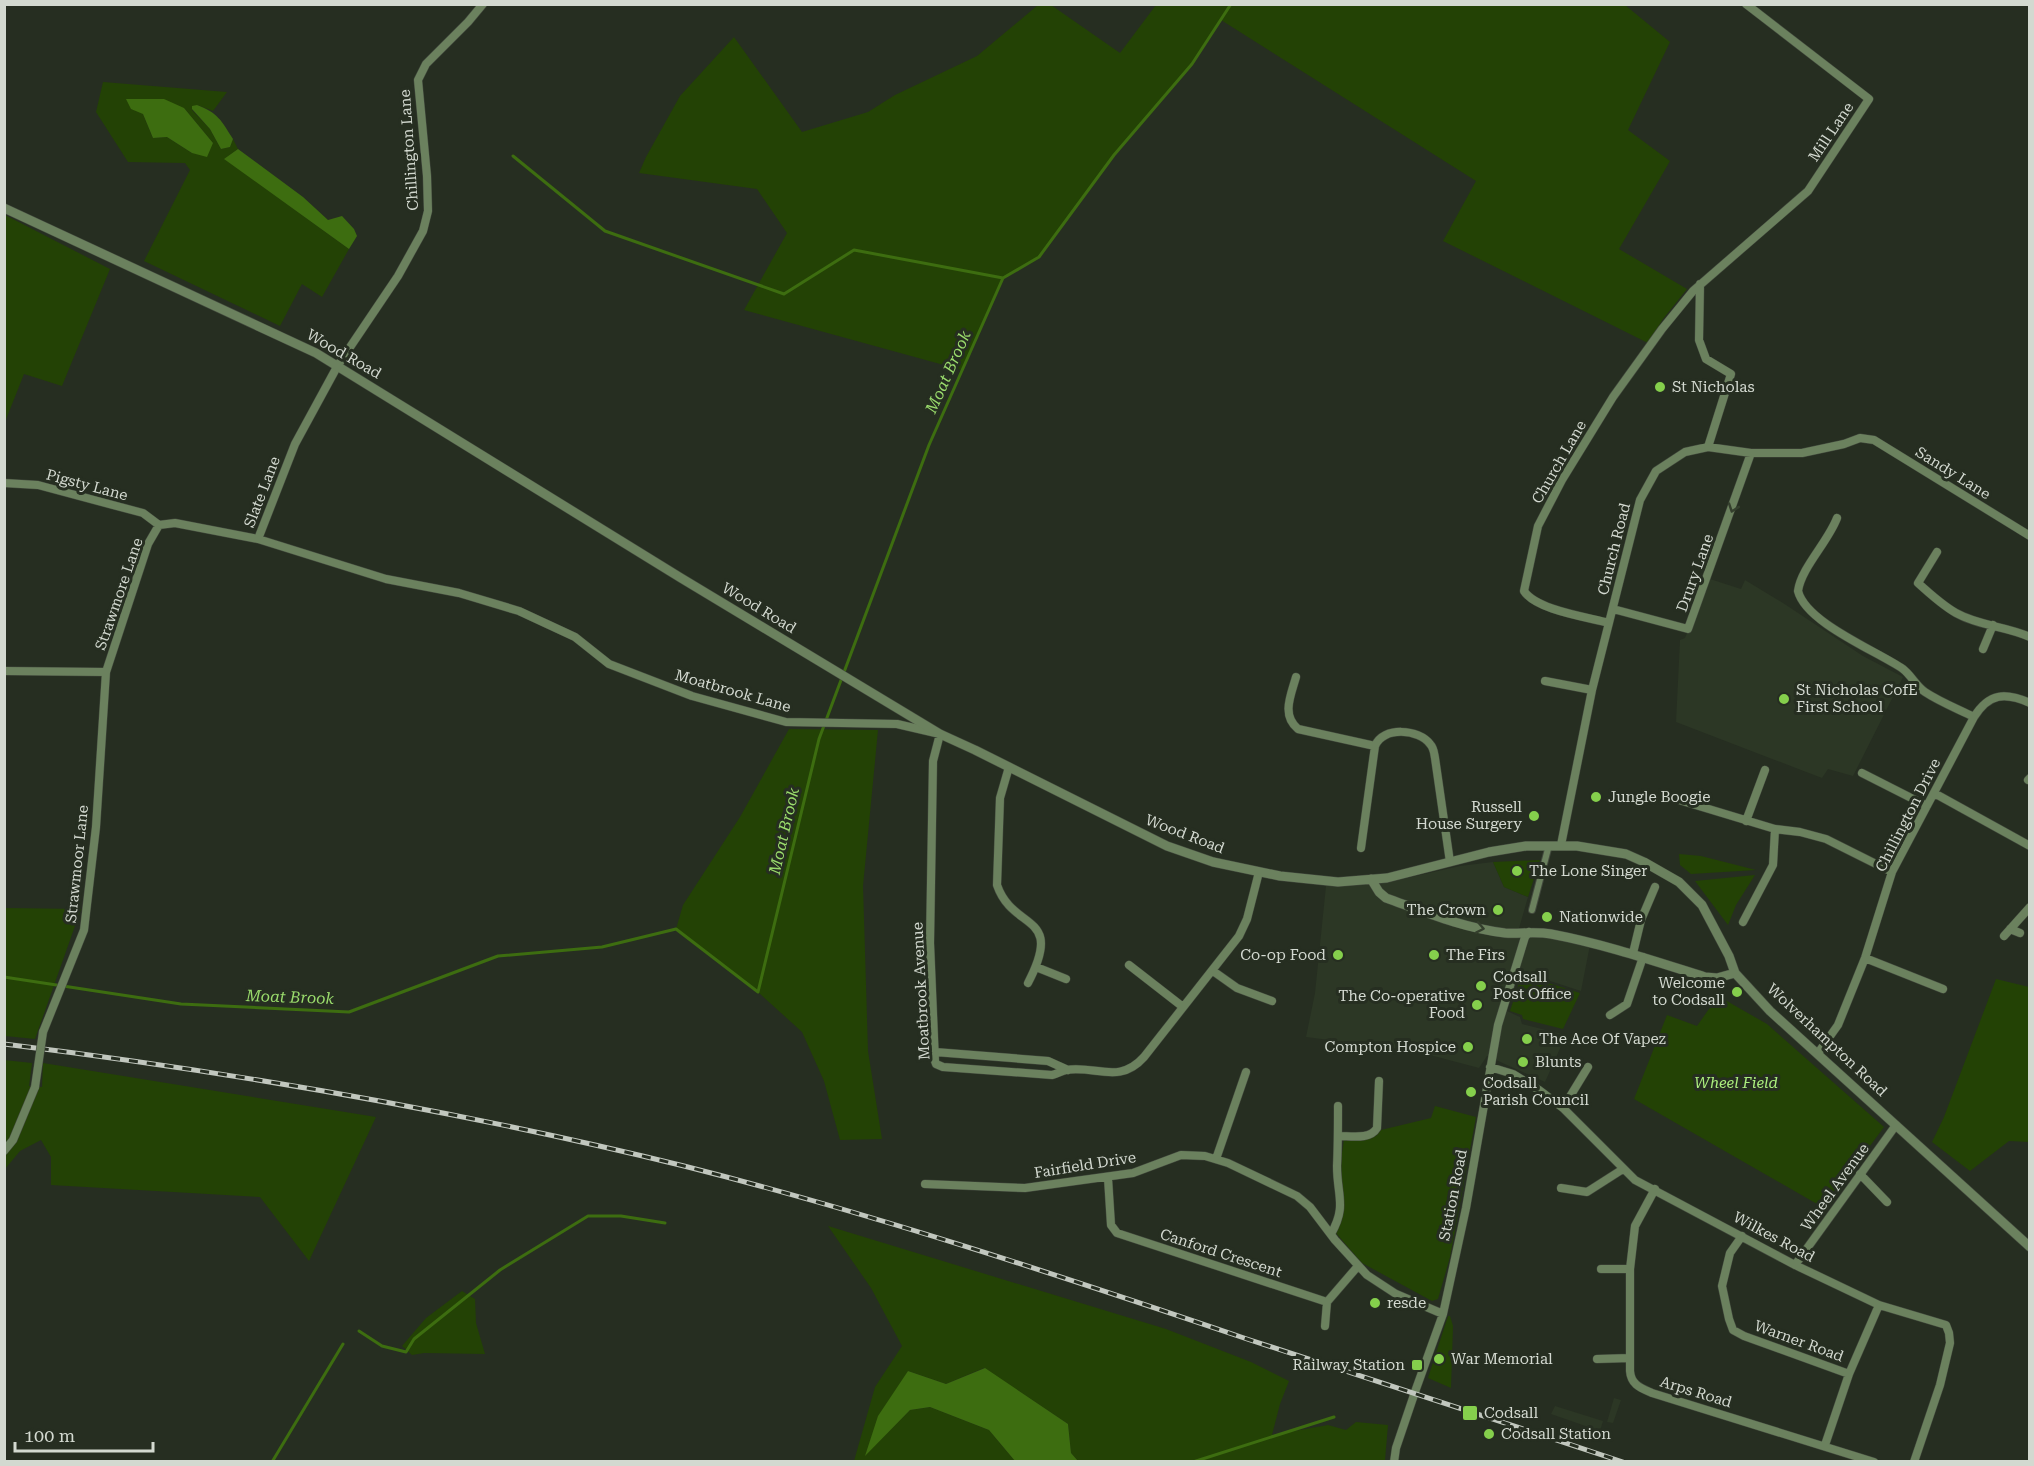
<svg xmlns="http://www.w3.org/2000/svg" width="2034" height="1466" font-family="'Roboto Serif',serif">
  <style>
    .built { fill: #2c3725 }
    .green { fill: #234205; fill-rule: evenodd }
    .water { fill: #3d6d10 }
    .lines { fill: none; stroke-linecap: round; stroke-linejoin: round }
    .stream { stroke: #3d6d10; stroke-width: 3 }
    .pedestrian-casing { stroke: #42493d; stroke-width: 8 }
    .minor-casing { stroke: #42493d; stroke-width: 9 }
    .tertiary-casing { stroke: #42493d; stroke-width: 10 }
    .pedestrian { stroke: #6b815e; stroke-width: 6 }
    .minor { stroke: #6b815e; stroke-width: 8 }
    .tertiary { stroke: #6b815e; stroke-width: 9 }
    .rail-casing { stroke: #c1c7be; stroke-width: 5 }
    .rail { stroke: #262e21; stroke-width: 3; stroke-dasharray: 9; stroke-linecap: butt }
    .minor-bridge-casing { stroke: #42493d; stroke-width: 9; stroke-linecap: butt }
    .minor-bridge { stroke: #6b815e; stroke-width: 8 }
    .oneway { stroke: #343f2d }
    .poi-dot { fill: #85cf4c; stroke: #262e21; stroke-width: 2 }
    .labels { text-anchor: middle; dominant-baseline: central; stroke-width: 6; stroke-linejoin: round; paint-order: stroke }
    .street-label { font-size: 15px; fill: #d3d9d0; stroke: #262e21 }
    .poi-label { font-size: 15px; fill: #d3d9d0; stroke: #262e21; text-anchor: start }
    .park-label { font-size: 15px; font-style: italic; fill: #acef7e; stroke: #262e21 }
    .water-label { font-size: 16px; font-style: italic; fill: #9adc6c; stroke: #262e21 }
  </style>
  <rect width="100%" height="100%" fill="#262e21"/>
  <path class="built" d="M1710,579L1741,589L1745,580L1783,603L1863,656L1903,677L1853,776L1828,769L1822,778L1676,722L1680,640L1685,638Z
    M1493,862L1504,887L1528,897L1518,932L1590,945L1581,991L1547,980L1517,981L1507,1011L1520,1017L1522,1024L1566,1035L1545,1082L1487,1056L1479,1068L1415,1051L1306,1037L1315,993L1326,886L1389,882L1460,866Z
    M1614,1398L1621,1400L1613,1423L1607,1422Z
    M1555,1406L1603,1421L1600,1431L1551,1414Z"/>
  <path class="green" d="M1038,5H1051L1120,53L1156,5H1625L1670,42L1628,130L1670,161L1619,249L1687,289L1663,319L1648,343L1443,241L1476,181L1221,20L1192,64L1114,155L1039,257L1003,278L962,370L744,310L787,233L757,189L639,173L646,157L680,96L734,37L802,132L868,112L895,95L977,56Z
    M103,82L227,92L213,111L197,105L192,110L210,129L221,149L230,147L233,139L238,149L225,159L349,249L322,297L302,284L280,326L144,261L190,170L185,163L128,162L96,112ZM184,108L213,143L192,153L167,137L153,138L143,114Z
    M5,215L110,269L62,386L24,374L5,422Z
    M789,729L878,730L863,886L868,1051L882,1139L840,1140L824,1081L802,1032L758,992L676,929L683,905L740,817Z
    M1679,854L1701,856L1756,870L1691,874L1680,865Z
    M1540,860L1528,897L1504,887L1493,862Z
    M1755,875L1736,905L1728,925L1695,881Z
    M5,908L81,909L35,1039L5,1036Z
    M1996,979L2029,987V1142L2009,1141L1970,1171L1932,1142L1944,1117Z
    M1545,982L1580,993L1563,1029L1523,1019L1522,1015L1510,1011L1519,983Z
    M1718,996L1767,1024L1884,1127L1824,1208L1634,1099L1667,1015L1697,1026Z
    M4,1060L32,1063L29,1086L42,1087L43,1063L376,1117L309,1261L260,1197L51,1185V1157L41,1140L20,1151L5,1169Z
    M1435,1106L1476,1117L1450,1257L1438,1299L1432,1301L1362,1263L1335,1232C1349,1203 1342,1201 1341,1172C1340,1161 1343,1149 1344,1139L1376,1136L1381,1130L1431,1118Z
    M828,1226L1166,1329L1251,1362L1289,1381L1280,1404L1272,1435L1328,1425L1346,1430L1356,1422L1388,1425L1385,1460L1384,1462L1078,1461L1071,1453L1068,1424L984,1368L946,1384L908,1371L866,1454L910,1410L930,1407L989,1430L1015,1461H854L875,1387L902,1346L871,1288Z
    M462,1291L475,1299L476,1323L485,1354L424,1353L412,1355L402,1346L426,1318Z
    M1448,1316H1450L1453,1326L1451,1388L1428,1378Z"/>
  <path class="water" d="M126,99H164L184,108L213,143L207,157L192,153L167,137L153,138L143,114L131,109Z
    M197,105C218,113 221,120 233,139L230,147L221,149L210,129L192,109V106Z
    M238,149L303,197L328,220L342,216L354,229L357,236L349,249L224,159Z
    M985,1368L1068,1424L1071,1453L1078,1461H1015L989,1430L930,1407L910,1410L865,1456L878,1416L908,1371L946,1384Z"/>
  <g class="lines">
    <path class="stream" d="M513,156L605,231L784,294L854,250L1003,278
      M4,977L181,1004L349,1012L498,956L602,947L676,929L758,992L819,739L929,445L1003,278L1039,257L1114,155L1192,64L1231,4
      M359,1331L382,1346L406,1352L414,1339L500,1270L588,1216H621L665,1223
      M272,1462L343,1344
      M1193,1462L1334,1417"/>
    <defs>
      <path id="pedestrian" d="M1532,910L1549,845"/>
      <path id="minor" d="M1700,284L1699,340L1706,359L1731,374L1708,447
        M4,483L38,485L143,513L159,525
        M1837,518C1828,542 1801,568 1798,591C1806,623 1877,651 1903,669C1911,675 1916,686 1925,692C1940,702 1958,709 1974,717
        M159,525L175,523L258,539L386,579L459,593L519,611L575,637L609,664L692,696L786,722L897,724L940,734L933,761L930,943L935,1061L936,1064L943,1067L1052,1075C1057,1074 1061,1071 1066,1070C1096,1065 1119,1085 1144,1057L1239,936L1247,919L1259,872
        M258,539L295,444L338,365L398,276L423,231L428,211L427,176L418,80L426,64L468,22L483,4
        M1937,552L1918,583C1930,594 1942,605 1956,613C1979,626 2006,626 2030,637
        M1613,609L1688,629L1751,453
        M1609,623C1587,617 1536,610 1524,591L1538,526L1562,480L1613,397L1662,329L1693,291L1808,191L1869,99L1746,4
        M1983,649L1993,625
        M4,671L106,672
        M1296,677C1291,695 1281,715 1298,729L1375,746C1383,726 1419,729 1430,744C1434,748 1434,753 1435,758L1450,862
        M1545,681L1592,690
        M1009,767L1000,798L997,885C1013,932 1065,912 1028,983
        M1862,773L1927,806
        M2028,780L2030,778
        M1934,793L2030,846
        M1679,800L1775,829L1800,832L1826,839L1892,872
        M1746,821L1765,770
        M1561,845L1592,690L1640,500L1656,471L1685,452L1708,447L1751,453H1802L1844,444L1860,438L1874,440L2030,536
        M1361,848L1375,746
        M1743,922L1773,865L1775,829
        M2010,929L2020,933
        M2004,936L2030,907
        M1633,953L1641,920L1655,887
        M1865,958L1943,989
        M1129,965L1183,1007
        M1036,967L1066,979
        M1213,971L1237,988L1272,1001
        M1610,1015L1627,1004L1643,957
        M43,1032L84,930L96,827L106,672L148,544L159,525
        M935,1052L1048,1061L1068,1070
        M1818,1053L1838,1025L1865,958L1892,872L1974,717C1989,693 2005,692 2030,703
        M1490,1067L1513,1074L1539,1090L1563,1108L1635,1180L1795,1265L1879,1305L1946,1325L1949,1333L1950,1343L1940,1385L1914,1462
        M1563,1108L1588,1067
        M1339,1136C1351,1136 1370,1140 1377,1128L1379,1081
        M4,1151L13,1140L35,1087
        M1216,1159L1246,1072
        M1860,1174L1887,1202
        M1108,1178L1111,1225L1117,1233L1327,1302L1358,1266
        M925,1184L1025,1188L1133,1173L1181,1155L1205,1156L1228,1163L1297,1196L1310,1207L1335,1240L1367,1275L1396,1294L1443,1314
        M1561,1188L1587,1192L1623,1169
        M1655,1189L1635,1226L1630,1269V1371C1631,1385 1641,1388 1652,1393L1874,1462
        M1331,1234C1347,1206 1337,1196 1337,1166C1338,1146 1338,1126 1338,1106
        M1742,1236L1730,1253L1722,1286L1729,1319L1733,1330L1744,1336L1849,1374
        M1795,1265L1896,1125
        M1601,1269H1630
        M1325,1326L1327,1302
        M1597,1359L1630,1358
        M1825,1445L1849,1374L1879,1305
        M1394,1462L1396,1448L1416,1389L1443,1314L1466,1208L1498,1025L1525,937L1529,932"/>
      <path id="tertiary" d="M4,208L316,353L681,578L940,734L975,750L1167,846L1213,862L1280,876L1338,882L1387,878L1489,852L1526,846H1577L1626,854L1644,862L1679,882L1702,905L1729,956L1735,973L1770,1011L2030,1247
        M1371,879L1379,892L1386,898C1425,912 1463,928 1505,933C1520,934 1535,931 1551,934C1604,944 1654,961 1705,977L1717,978L1735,973"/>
    </defs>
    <use href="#pedestrian" class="pedestrian-casing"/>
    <use href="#minor" class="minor-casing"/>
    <use href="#tertiary" class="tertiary-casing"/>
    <use href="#pedestrian" class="pedestrian"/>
    <use href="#minor" class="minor"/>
    <use href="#tertiary" class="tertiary"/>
    <defs>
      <path id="rail" d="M4,1044C233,1072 460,1111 684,1166C874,1214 1061,1276 1247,1339C1372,1380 1498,1420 1623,1462"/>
    </defs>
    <use href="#rail" class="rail-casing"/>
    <use href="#rail" class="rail"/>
    <defs>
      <path id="minor-bridge" d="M35,1087L43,1032"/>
    </defs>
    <use href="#minor-bridge" class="minor-bridge-casing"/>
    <use href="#minor-bridge" class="minor-bridge"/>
  </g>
  <defs><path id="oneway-chevron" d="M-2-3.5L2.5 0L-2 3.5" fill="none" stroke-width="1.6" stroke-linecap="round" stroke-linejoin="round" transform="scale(1.5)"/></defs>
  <g class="oneway">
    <use href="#oneway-chevron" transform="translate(1733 508) rotate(109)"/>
    <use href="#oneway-chevron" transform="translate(1480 928) rotate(11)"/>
  </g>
  <g class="poi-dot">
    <circle cx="1660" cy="387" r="6"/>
    <circle cx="1784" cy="699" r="6"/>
    <circle cx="1596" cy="797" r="6"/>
    <circle cx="1534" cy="816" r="6"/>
    <circle cx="1517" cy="871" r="6"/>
    <circle cx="1498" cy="910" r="6"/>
    <circle cx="1547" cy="917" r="6"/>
    <circle cx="1338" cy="955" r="6"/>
    <circle cx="1434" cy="955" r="6"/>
    <circle cx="1481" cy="986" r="6"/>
    <circle cx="1737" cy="992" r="6"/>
    <circle cx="1477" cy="1005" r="6"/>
    <circle cx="1527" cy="1039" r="6"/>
    <circle cx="1468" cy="1047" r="6"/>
    <circle cx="1523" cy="1062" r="6"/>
    <circle cx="1471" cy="1092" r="6"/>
    <circle cx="1375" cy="1303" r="6"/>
    <circle cx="1439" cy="1359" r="6"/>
    <rect x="1411" y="1359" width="12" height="12" rx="3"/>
    <rect x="1462" y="1405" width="16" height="16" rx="3"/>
    <circle cx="1489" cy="1434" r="6"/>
  </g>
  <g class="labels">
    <g class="street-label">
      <text transform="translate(1831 132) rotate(-56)">Mill Lane</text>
      <text transform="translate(409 150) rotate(-94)">Chillington Lane</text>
      <text transform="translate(344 354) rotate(30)">Wood Road</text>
      <text transform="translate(1559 462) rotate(-60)">Church Lane</text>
      <text transform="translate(1953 473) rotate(32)">Sandy Lane</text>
      <text transform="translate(87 485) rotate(15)">Pigsty Lane</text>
      <text transform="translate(262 492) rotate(-69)">Slate Lane</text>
      <text transform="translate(1614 549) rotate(-76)">Church Road</text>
      <text transform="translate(1695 573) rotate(-70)">Drury Lane</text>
      <text transform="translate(119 594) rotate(-71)">Strawmore Lane</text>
      <text transform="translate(759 608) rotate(31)">Wood Road</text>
      <text transform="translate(733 691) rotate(16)">Moatbrook Lane</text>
      <text transform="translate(1908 815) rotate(-63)">Chillington Drive</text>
      <text transform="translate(1185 834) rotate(21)">Wood Road</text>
      <text transform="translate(77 864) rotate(-84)">Strawmoor Lane</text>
      <text transform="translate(921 991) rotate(-93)">Moatbrook Avenue</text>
      <text transform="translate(1827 1040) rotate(43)">Wolverhampton Road</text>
      <text transform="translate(1085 1165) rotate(-9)">Fairfield Drive</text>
      <text transform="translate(1835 1187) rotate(-54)">Wheel Avenue</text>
      <text transform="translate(1453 1195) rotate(-79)">Station Road</text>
      <text transform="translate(1774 1237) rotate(28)">Wilkes Road</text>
      <text transform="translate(1221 1253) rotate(18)">Canford Crescent</text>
      <text transform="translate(1799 1341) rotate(20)">Warner Road</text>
      <text transform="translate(1696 1392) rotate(17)">Arps Road</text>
    </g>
    <g class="poi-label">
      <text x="1672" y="387">St Nicholas</text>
      <text x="1796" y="690">St Nicholas CofE<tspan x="1796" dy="17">First School</tspan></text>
      <text x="1608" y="797">Jungle Boogie</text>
      <text x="1522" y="807" text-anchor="end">Russell<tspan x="1522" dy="17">House Surgery</tspan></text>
      <text x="1529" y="871">The Lone Singer</text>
      <text x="1486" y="910" text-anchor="end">The Crown</text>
      <text x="1559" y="917">Nationwide</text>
      <text x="1326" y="955" text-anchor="end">Co-op Food</text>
      <text x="1446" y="955">The Firs</text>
      <text x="1493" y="977">Codsall<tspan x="1493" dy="17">Post Office</tspan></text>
      <text x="1725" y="983" text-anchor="end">Welcome<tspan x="1725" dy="17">to Codsall</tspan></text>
      <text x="1465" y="996" text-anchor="end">The Co-operative<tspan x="1465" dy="17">Food</tspan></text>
      <text x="1539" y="1039">The Ace Of Vapez</text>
      <text x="1456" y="1047" text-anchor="end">Compton Hospice</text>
      <text x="1535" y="1062">Blunts</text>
      <text x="1483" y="1083">Codsall<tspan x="1483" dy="17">Parish Council</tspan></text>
      <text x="1387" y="1303">resde</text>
      <text x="1451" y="1359">War Memorial</text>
      <text x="1405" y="1365" text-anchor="end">Railway Station</text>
      <text x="1484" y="1413">Codsall</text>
      <text x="1501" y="1434">Codsall Station</text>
    </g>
    <g class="park-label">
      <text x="1736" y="1083">Wheel Field</text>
    </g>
    <g class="water-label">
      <text transform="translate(948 372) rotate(-66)">Moat Brook</text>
      <text transform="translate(784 831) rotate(-77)">Moat Brook</text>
      <text transform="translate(290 997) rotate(2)">Moat Brook</text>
    </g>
  </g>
  <rect width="2034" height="1466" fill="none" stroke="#d3d9d0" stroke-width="12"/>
  <path d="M15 1442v9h138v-9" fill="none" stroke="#d3d9d0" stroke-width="3"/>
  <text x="24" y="1442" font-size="18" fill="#d3d9d0" stroke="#262e21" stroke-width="4.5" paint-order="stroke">100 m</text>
</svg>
